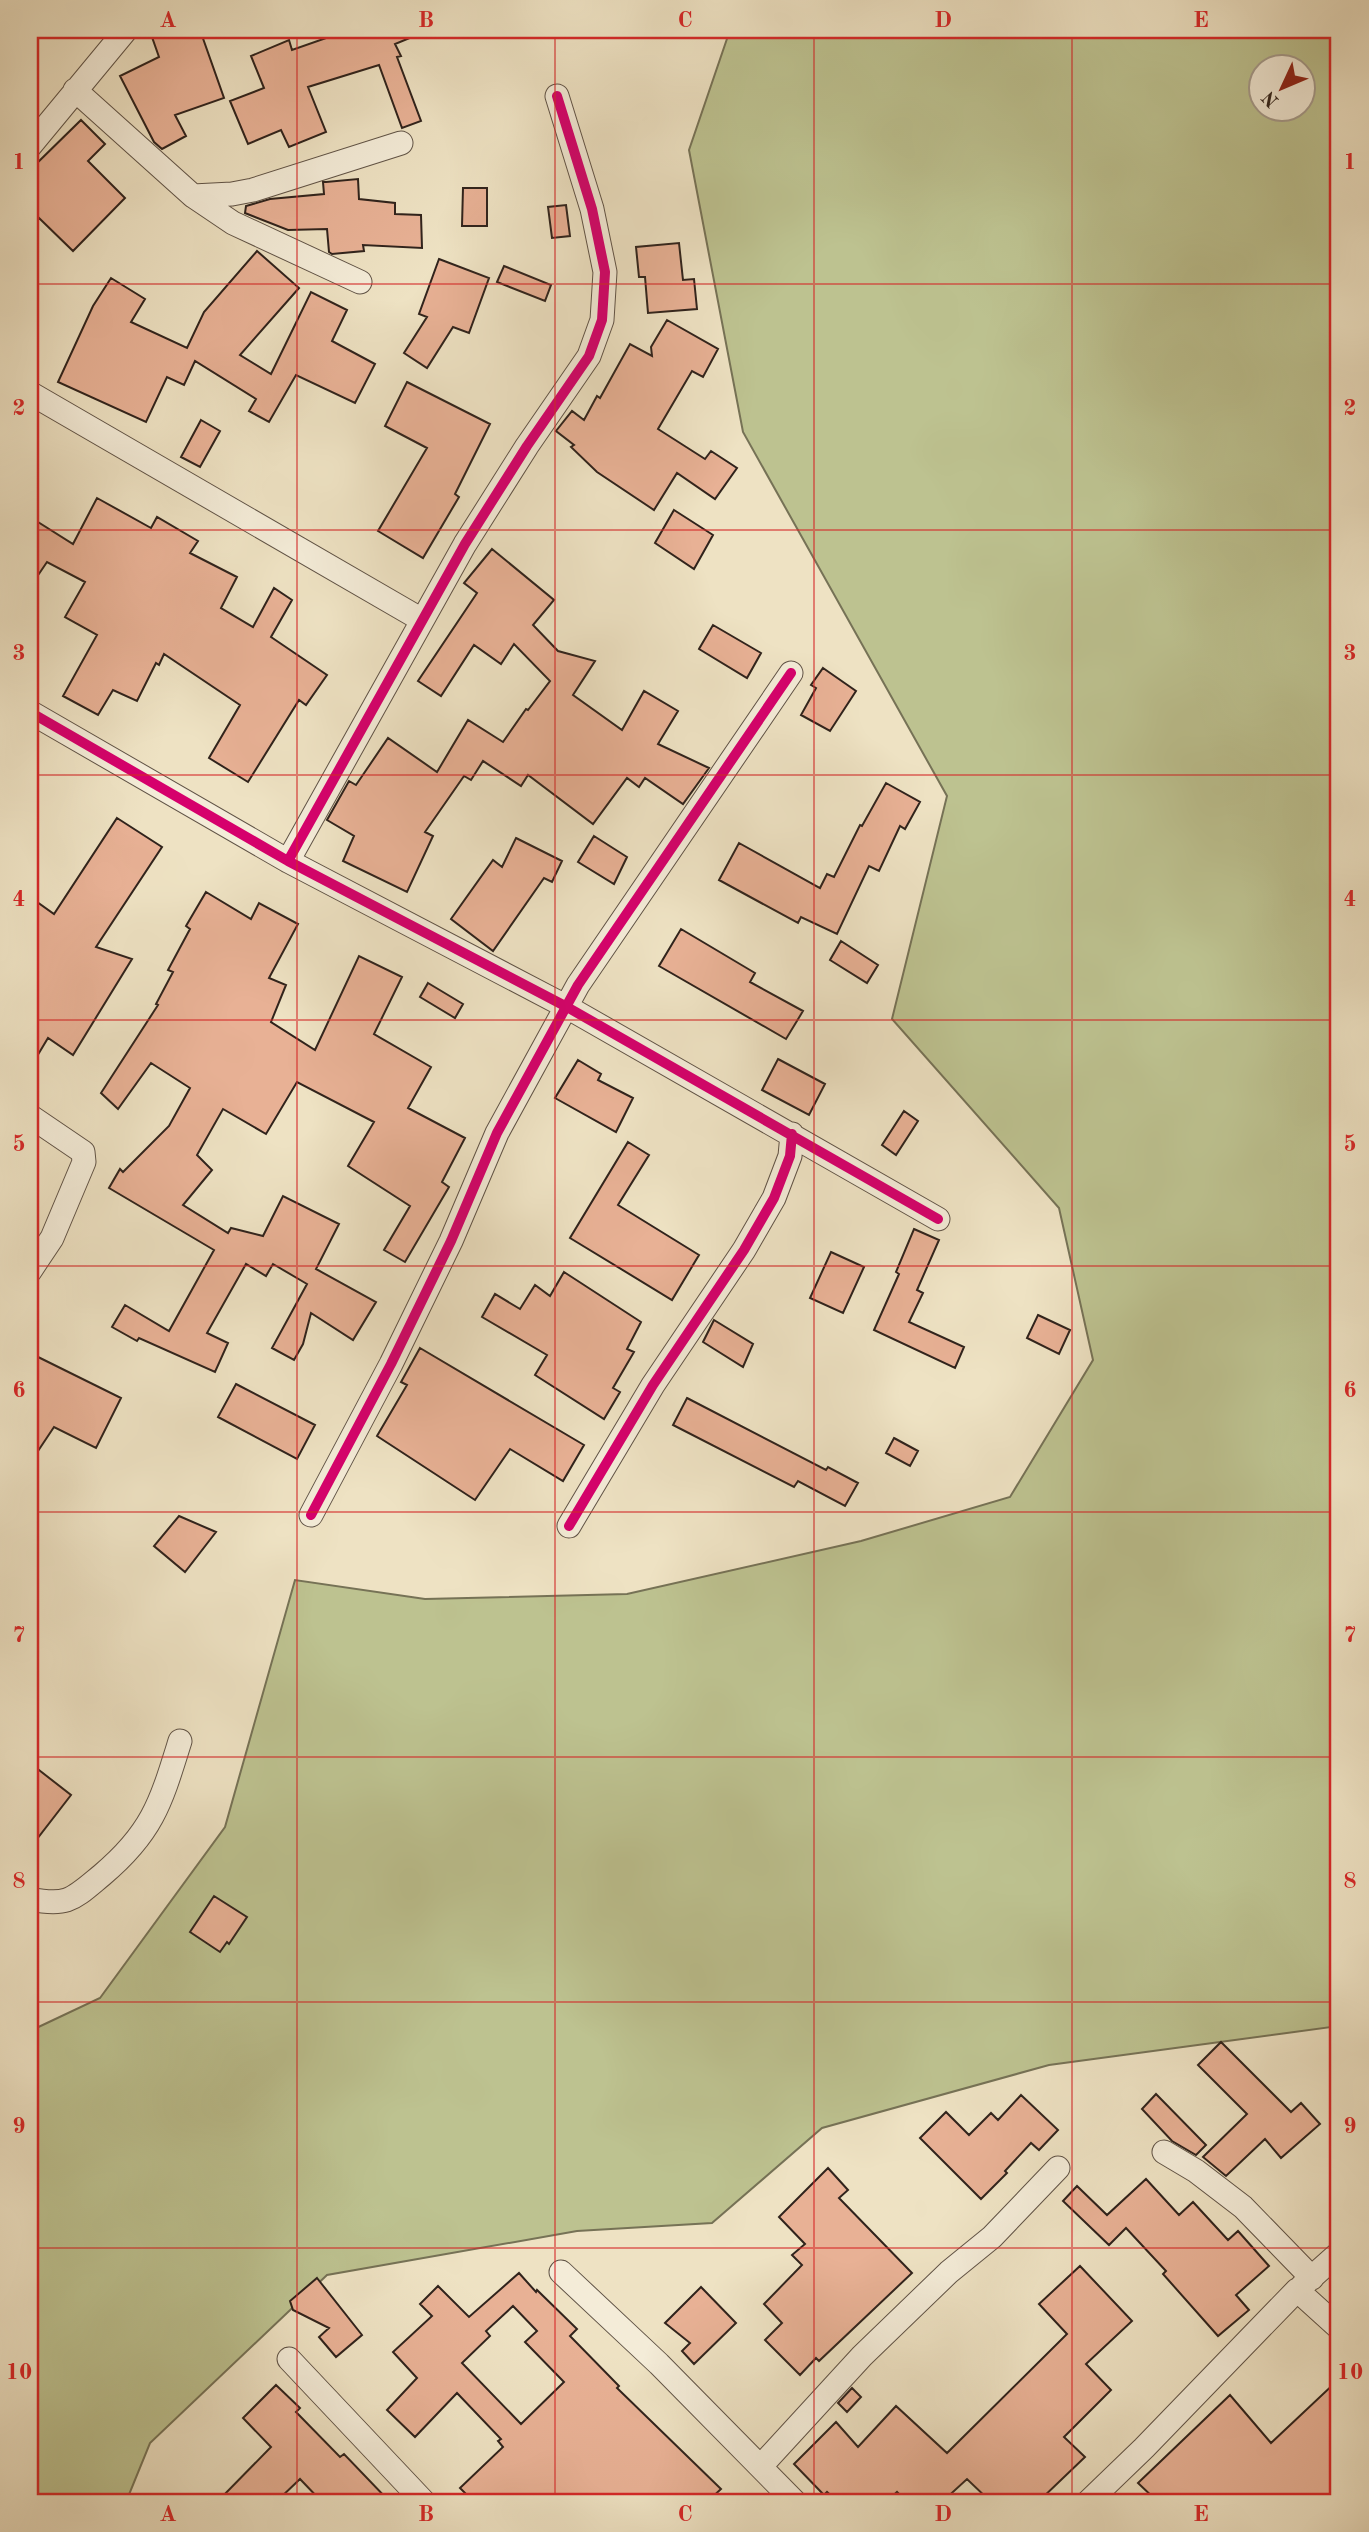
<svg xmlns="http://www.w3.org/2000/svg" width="1369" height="2532" font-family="'Old Standard TT',serif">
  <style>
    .green { fill: #bdc290; stroke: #767256; stroke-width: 2; fill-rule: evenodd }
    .building { fill: #e8b195; stroke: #30231c; stroke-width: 2; fill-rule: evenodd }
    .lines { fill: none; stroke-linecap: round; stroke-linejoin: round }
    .minor-casing { stroke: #605346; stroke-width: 25 }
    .minor { stroke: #f4ecd8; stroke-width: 23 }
    .cycleway-casing { stroke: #f4ecd8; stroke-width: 15 }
    .cycleway { stroke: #d6006c; stroke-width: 10 }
    .grid { fill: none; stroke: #d62828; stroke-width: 2; stroke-opacity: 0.55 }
    .neatline { fill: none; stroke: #d62828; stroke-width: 2.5 }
    .grid-label { font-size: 23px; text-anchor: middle; font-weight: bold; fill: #d62828 }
  </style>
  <rect width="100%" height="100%" fill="#eee2c3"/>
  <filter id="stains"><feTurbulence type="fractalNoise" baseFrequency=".00286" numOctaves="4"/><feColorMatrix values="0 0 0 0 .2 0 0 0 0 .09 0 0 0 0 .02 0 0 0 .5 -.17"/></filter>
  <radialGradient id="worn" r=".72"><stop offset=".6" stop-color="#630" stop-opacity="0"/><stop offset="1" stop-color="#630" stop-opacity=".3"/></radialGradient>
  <path class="green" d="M730,30H1339V79L1332,98L1339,218V2026L1049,2065L822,2128L712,2223L577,2231L327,2275L150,2443L126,2502H30V2031L100,1998L225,1827L295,1580L425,1599L627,1594L861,1541L1010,1497L1093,1360L1059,1208L892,1019L947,796L743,432L689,150ZM1260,66H1302V108H1260Z"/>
  <path class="building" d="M172,30H200L224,98L175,115L186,136L162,149L154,142L120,76L159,57L152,37Z
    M349,30H429L395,44L401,56L397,57L421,121L402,128L379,65L308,87L326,132L289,147L281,130L248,144L230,101L264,88L251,56L289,40L292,50Z
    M81,120L105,144L88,161L125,198L73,251L39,218L30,228V170Z
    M358,179L359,199L395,203V214L421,215L422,248L363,245L364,251L332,254L329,252L327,229L288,230L245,213L246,206L270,199L324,194L323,182H326Z
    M463,188H487V226H462Z
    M566,205L570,236L552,238L548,207Z
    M679,243L683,280L694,279L697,309L648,313L645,277H639L636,247Z
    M257,251L299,288L240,355L271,374L311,292L347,310L332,341L375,364L355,403L296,375L269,422L249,411L256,399L195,361L184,385L167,377L146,422L58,382L93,306L111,278L145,299L131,322L187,348L204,312Z
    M439,259L489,278L469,333L453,327L427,368L404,353L427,317L419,314Z
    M504,266L551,285L545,301L497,282Z
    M667,320L718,349L703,377L692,371L658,429L705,459L711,451L737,468L715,499L677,473L654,510L597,472L571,447L574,445L556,431L572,411L584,420L597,396L600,398L630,344L652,356L651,347Z
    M407,382L490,424L455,494L459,497L423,558L378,531L427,448L385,426Z
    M201,420L220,431L200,467L181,457Z
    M97,498L151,528L157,517L198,541L190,553L237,577L221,608L253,627L274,588L292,600L271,637L327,675L306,705L299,700L248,782L209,758L240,705L164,654L159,665L156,663L137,701L113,690L98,715L63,696L97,635L65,617L85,582L47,562L30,587V517L73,544Z
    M674,510L713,535L694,569L655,543Z
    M492,549L554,600L533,625L558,651L595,661L573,695L622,730L644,691L678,711L658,744L709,768L683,804L645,778L639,787L627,778L593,824L528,775L521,786L483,761L471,780L464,776L425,832L433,836L407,892L343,861L354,836L327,820L349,781L356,785L388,738L437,772L468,720L503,742L526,709L528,710L550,681L514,644L501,664L474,645L441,696L418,681L477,593L464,583Z
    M713,625L761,653L747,678L699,649Z
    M823,668L856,691L830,731L801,715L816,688L811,685Z
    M886,783L920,802L905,829L900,826L879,871L869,866L837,934L801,917L798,923L719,880L739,843L820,888L827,874L834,877L860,825L862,826Z
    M117,818L162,847L96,947L132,959L73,1055L48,1038L30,1068V897L54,914Z
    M594,836L627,857L614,884L578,862Z
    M516,838L562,861L552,882L544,878L493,951L451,919L493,860L502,867Z
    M206,892L251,919L259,903L298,924L269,978L286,985L271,1022L315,1050L359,956L402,977L374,1034L431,1067L408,1108L465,1138L442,1182L449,1187L405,1262L384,1250L410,1206L348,1166L374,1122L297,1082L266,1134L223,1109L197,1155L212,1170L183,1205L228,1233L231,1228L263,1236L283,1196L339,1224L316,1269L376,1302L353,1340L311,1313L303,1344L294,1360L272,1348L307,1284L273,1264L266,1276L246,1264L207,1333L228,1343L215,1372L139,1338L137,1341L112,1327L125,1305L169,1331L214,1250L109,1188L120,1169L123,1172L169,1126L190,1088L151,1063L118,1109L101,1093L158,1005L156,1004L173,972L168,970L190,929L186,926Z
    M681,929L755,973L750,982L803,1011L786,1039L659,966Z
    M841,941L878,965L867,983L830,960Z
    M428,983L463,1004L455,1018L420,997Z
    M778,1059L825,1084L809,1115L762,1090Z
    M578,1060L601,1074L598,1080L633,1098L616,1132L555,1098Z
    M904,1111L918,1121L896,1155L882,1145Z
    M628,1142L649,1155L618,1205L699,1255L672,1300L570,1238Z
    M914,1229L939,1240L917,1290L923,1293L909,1322L964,1347L955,1368L874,1330L899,1274L896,1272Z
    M831,1252L864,1267L843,1313L810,1298Z
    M564,1272L641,1322L627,1349L634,1352L613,1388L620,1392L604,1419L535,1375L547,1355L482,1317L495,1294L520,1309L535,1285L550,1296Z
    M1038,1315L1070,1330L1059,1354L1027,1338Z
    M714,1320L753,1344L743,1367L703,1342Z
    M420,1348L584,1445L563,1481L510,1449L475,1500L377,1436L407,1385L401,1382Z
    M30,1353L121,1398L96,1448L54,1427L30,1463Z
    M236,1384L315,1425L297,1459L218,1417Z
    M687,1398L826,1470L828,1467L858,1483L845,1506L798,1481L794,1487L673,1425Z
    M894,1438L918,1451L910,1466L886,1453Z
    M179,1516L216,1532L185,1572L154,1546Z
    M30,1763L71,1795L30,1848Z
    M214,1896L247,1917L229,1944L227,1942L220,1952L190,1932Z
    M1221,2042L1291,2112L1301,2103L1320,2124L1281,2158L1265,2139L1226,2176L1203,2157L1247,2114L1198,2065Z
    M1156,2094L1206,2145L1196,2155L1172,2141L1142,2109Z
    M1021,2095L1058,2130L1039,2150L1031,2143L1005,2171L1007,2173L981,2199L920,2138L946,2112L969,2135L991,2113L998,2120Z
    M828,2168L848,2190L839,2198L912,2273L819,2361L816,2358L800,2375L765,2340L782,2323L764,2304L802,2265L792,2255L805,2244L779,2217Z
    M1146,2179L1179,2215L1193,2202L1228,2240L1238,2231L1269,2266L1236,2295L1249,2310L1218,2336L1163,2274L1166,2271L1126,2228L1109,2245L1063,2201L1077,2186L1107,2215Z
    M1080,2266L1132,2321L1086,2364L1111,2390L1064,2437L1085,2457L1038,2502H991L967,2479L942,2502H907L897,2492L886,2502H838L827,2492L824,2495L794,2464L836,2422L858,2447L896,2406L947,2453L1067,2334L1039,2304Z
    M519,2273L536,2292L537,2290L577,2329L570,2336L619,2386L617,2388L721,2489L707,2502H474L460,2488L503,2447L498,2441L501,2439L457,2393L415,2437L387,2410L417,2378L393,2352L432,2316L420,2304L438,2286L469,2317ZM513,2306L537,2331L525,2342L564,2382L521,2424L462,2363L490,2336L486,2331Z
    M317,2278L362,2335L336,2357L319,2337L329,2328L293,2310L290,2301Z
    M701,2287L736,2323L694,2364L682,2351L690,2343L665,2323Z
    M1339,2379V2502H1158L1138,2483L1230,2395L1271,2443Z
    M276,2385L300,2408L296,2412L340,2457L344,2454L390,2502H322L300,2479L276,2502H217L271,2447L243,2418Z
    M852,2388L861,2397L847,2412L838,2403Z"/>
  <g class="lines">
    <defs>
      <path id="minor" d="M75,90L193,196L233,223L360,282
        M30,146L126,30
        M193,196L232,194L253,190L401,143
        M30,393L422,620
        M30,712L288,861L567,1007L938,1219
        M288,861L465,544L527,446L589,356L602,320L605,272L592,209L557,96
        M30,1116L83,1152L84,1162L52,1238L30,1271
        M311,1515L391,1364L451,1241L497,1133L578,985L791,673
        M569,1526L653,1385L744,1250L774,1198L790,1156L792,1134
        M30,1899C68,1907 73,1899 102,1875C153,1832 161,1802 180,1741
        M1164,2152L1196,2171L1243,2207L1312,2278
        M561,2272L659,2364L795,2502
        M1302,2286L1339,2253
        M289,2359L424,2502
        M761,2466L862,2356L949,2272L992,2237L1058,2168
        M1088,2502L1144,2448L1297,2290L1339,2328"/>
    </defs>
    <use href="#minor" class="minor-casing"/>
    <use href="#minor" class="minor"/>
    <defs>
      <path id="cycleway" d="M30,712L288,861L567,1007L938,1219
        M288,861L465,544L527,446L589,356L602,320L605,272L592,209L557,96
        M311,1515L391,1364L451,1241L497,1133L578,985L791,673
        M569,1526L653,1385L744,1250L774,1198L790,1156L792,1134"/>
    </defs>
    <use href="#cycleway" class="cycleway-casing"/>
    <use href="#cycleway" class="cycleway"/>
  </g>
  <path class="grid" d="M297,30V2502M555,30V2502M814,30V2502M1072,30V2502M30,284H1339M30,530H1339M30,775H1339M30,1020H1339M30,1266H1339M30,1512H1339M30,1757H1339M30,2002H1339M30,2248H1339"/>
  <rect width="1369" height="2532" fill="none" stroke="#eee2c3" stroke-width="77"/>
  <g transform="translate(1282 88) rotate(226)"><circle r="33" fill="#f4ecd8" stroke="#a69c8d" stroke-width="2"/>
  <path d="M0-5L12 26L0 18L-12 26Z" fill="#8f2418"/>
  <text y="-10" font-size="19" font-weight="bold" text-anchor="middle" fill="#30231c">N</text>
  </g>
  <rect x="38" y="38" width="1292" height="2456" class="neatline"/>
  <g class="grid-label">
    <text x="168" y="27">A</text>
    <text x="426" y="27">B</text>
    <text x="685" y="27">C</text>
    <text x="943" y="27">D</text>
    <text x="1201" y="27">E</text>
    <text x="19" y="169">1</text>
    <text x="1350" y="169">1</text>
    <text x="19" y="415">2</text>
    <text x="1350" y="415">2</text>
    <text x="19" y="660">3</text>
    <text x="1350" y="660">3</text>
    <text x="19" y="906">4</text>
    <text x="1350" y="906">4</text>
    <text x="19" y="1151">5</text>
    <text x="1350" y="1151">5</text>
    <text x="19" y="1397">6</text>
    <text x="1350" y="1397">6</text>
    <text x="19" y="1642">7</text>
    <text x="1350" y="1642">7</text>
    <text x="19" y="1888">8</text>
    <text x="1350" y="1888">8</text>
    <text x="19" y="2133">9</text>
    <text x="1350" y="2133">9</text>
    <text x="19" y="2379">10</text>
    <text x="1350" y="2379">10</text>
    <text x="168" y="2521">A</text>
    <text x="426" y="2521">B</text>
    <text x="685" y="2521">C</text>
    <text x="943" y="2521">D</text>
    <text x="1201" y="2521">E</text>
  </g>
  <rect width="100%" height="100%" filter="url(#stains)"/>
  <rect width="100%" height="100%" fill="url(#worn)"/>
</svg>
